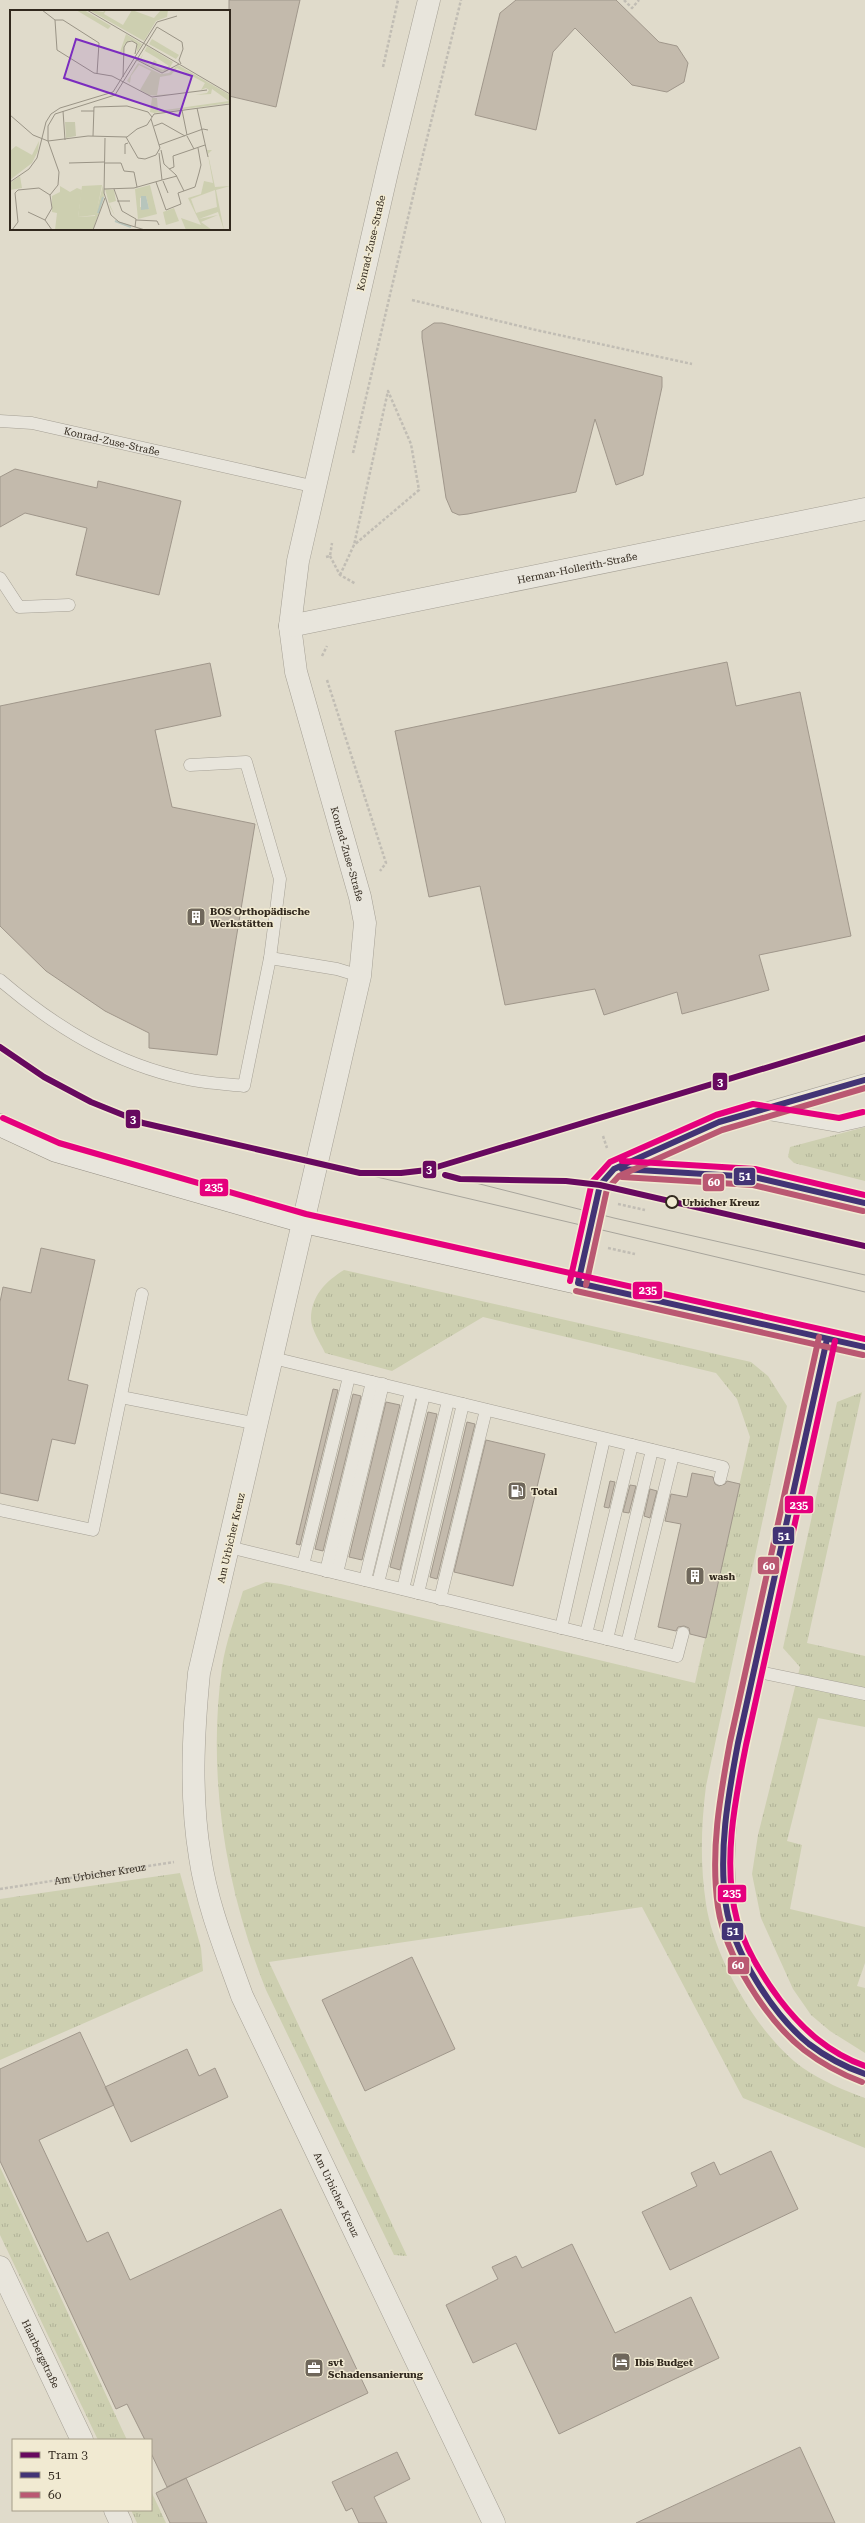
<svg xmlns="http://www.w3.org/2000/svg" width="865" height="2523" font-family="'Roboto Serif',serif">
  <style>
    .grass { fill: url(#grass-tufts) }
    .building { fill: #c3baac; stroke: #a0978b }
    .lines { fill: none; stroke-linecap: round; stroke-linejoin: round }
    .lane-casing { stroke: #a5a095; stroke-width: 13 }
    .street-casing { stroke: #a5a095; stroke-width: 23 }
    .secondary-casing { stroke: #958f84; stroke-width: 23 }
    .path { stroke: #c1bdb4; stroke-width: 2.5; stroke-dasharray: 3 2; stroke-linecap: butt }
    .lane { stroke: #e8e5dc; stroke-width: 12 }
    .street { stroke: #e8e5dc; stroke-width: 22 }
    .secondary { stroke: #e8e5dc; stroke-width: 22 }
    .tram { stroke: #a8a59c; stroke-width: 1 }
    .bus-1-casing { stroke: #f1ead2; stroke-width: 9 }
    .bus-2-casing { stroke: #f1ead2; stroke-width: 9 }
    .bus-3-casing { stroke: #f1ead2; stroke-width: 9 }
    .bus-1 { stroke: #423475; stroke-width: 6 }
    .bus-2 { stroke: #ba5872; stroke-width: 6 }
    .bus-3 { stroke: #e5007d; stroke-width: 6 }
    .tram-1-casing { stroke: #f1ead2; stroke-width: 9 }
    .tram-1 { stroke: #67095f; stroke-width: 6 }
    .stop-dot { fill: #f1ead2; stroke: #32291e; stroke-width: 2 }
    .labels { text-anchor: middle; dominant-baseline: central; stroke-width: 3; stroke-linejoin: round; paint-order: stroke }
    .street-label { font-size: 10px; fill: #32291e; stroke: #f1ead2 }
    .poi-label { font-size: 10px; font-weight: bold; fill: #32291e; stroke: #f1ead2; text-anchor: start }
    .stop-label { font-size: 10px; font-weight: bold; fill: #32291e; stroke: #f1ead2; text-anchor: start }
    .inset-river { fill: none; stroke: #b7c5bc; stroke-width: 2 }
    .inset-road { fill: none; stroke: #9a9486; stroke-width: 1 }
    .view { fill: #7b2cbf; fill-opacity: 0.15; stroke: #7b2cbf; stroke-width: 2 }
    .inset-edge { fill: none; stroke: #32291e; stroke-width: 2 }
    .line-badge { stroke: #f1ead2; stroke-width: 1.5 }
    .badge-label { font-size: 11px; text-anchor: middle; font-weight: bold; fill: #fff }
  </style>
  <defs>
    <pattern id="grass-tufts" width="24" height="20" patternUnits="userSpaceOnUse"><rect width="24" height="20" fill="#cdcfb0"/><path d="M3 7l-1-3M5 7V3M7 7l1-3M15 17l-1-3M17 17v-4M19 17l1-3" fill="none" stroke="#b0b297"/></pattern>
  </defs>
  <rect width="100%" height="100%" fill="#e0dbcb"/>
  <path class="grass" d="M865,1127V1181L794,1163L788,1157L790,1147Z
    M344,1270L751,1362L768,1376L787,1406L706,1786C701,1826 700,1864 706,1904C714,1958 758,2036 803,2068C822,2081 843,2090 865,2098V2148L743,2098L642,1907L269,1962L407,2256L394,2255L266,1990C225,1887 207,1776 222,1667C226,1641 236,1615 243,1591L266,1582L281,1584L695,1683L750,1437L737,1399L716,1373L483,1317L392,1371L325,1353C321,1344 311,1329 311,1319C311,1296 326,1281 344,1270Z
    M865,1391L862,1392L807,1643L865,1656V1727L818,1718L787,1841L802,1845L790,1909L865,1927V1963L857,1986L865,1988V2053L830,2031L811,2015L793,1989L761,1918L752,1874L758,1835L800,1667L783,1648L837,1402Z
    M180,1873L201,1948L203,1971L0,2060V1899Z
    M0,2167L127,2440H98L0,2235Z
    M151,2491L166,2523H137L131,2510H151Z"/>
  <path class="building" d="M229,0H300L276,107L229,96Z
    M516,0H616L659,42L677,46L688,63L684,82L667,92L632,85L575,28L553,52L536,130L475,115L500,13Z
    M434,323H442L662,377V387L643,475L616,485L595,419L576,492L468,514L459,515L452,512L446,498L422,338V331Z
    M15,469L97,488L98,481L181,501L159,595L76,575L87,528L25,513L0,527V477Z
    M727,662L736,706L800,692L851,936L759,955L769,990L682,1014L677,992L604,1015L595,989L505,1005L480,886L429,897L395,731Z
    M210,663L221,716L155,730L172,807L255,824L217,1055L149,1048V1033L105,1011L46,971L0,926V706Z
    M41,1248L95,1260L68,1380L88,1385L75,1444L52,1439L38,1501L0,1493V1302L3,1287L31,1293Z
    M333,1389L338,1390L300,1545L296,1544Z
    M353,1394L361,1396L323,1551L315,1549Z
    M386,1402L400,1405L362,1560L349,1557Z
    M428,1412L437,1414L400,1570L390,1567Z
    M467,1422L475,1424L437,1579L430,1577Z
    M486,1440L545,1454L513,1586L454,1572Z
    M692,1473L713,1477L715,1484L719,1486L725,1484L727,1481L740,1484L706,1638L690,1634L689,1628L684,1626L678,1627L676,1631L658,1627L681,1524L665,1521L671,1494L687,1497Z
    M610,1481L615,1482L609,1508L604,1507Z
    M630,1485L636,1486L629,1513L623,1512Z
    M650,1489L657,1491L650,1518L644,1516Z
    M412,1957L455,2049L365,2091L322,2000Z
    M80,2032L114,2105L39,2140L87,2242L108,2232L130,2280L281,2209L368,2393L167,2487L151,2453V2440H145L127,2404L116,2409L0,2161V2069Z
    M187,2049L199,2076L215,2068L228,2097L131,2142L105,2087Z
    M771,2151L798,2209L670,2270L642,2212L697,2186L691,2173L714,2162L720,2175Z
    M572,2244L615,2333L691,2297L719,2358L559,2434L516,2343L473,2363L446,2305L498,2279L492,2267L516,2256L522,2268Z
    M800,2447L835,2523H636Z
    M397,2452L410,2479L374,2497L387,2523H359L352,2508L346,2511L332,2482Z
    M186,2478L207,2523H170L156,2493Z"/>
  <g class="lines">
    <defs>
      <g id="lane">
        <path id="s2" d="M0,421L32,423L316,487"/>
        <path d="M0,578L19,607L69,605"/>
        <path d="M270,958L337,969L360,976"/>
        <path d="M0,980C55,1027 115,1064 187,1079C205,1083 225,1084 244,1086L270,958L280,879L246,762L190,765"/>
        <path d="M757,1112L839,1126L865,1120"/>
        <path d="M618,1169L754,1177L865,1203"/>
        <path d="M578,1283L600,1185L614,1169L719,1122L865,1080"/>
        <path d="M273,1358L723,1467L720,1479"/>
        <path d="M121,1397L258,1424"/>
        <path d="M0,1510L93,1530L142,1294"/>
        <path d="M229,1547L677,1656L683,1633"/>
        <path d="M303,1565L349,1377"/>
        <path d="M326,1571L372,1382"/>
        <path d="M337,1573L383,1384"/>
        <path d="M365,1580L411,1392"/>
        <path d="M378,1583L424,1395"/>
        <path d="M403,1589L448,1401"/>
        <path d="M418,1593L463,1404"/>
        <path d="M440,1599L486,1410"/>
        <path d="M561,1628L604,1439"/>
        <path d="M586,1634L632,1445"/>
        <path d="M607,1639L652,1450"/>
        <path d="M627,1644L673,1455"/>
        <path d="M754,1671L865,1694"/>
      </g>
      <g id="street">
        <path id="s3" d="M429,0L388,168L298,561L290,626L296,672L360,897L365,923L360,976L199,1673C193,1735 190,1796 200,1857C207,1905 226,1951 242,1996L494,2523"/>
        <path id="s4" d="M290,626L865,509"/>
        <path id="s5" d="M0,2267L82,2440"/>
        <path d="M115,2510L121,2523"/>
      </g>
      <path id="secondary" d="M0,1125L56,1151L304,1222L865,1347
        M827,1339C804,1442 782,1544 760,1647C741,1731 715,1820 726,1906C731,1947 777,2018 808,2043C826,2057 844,2067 865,2074"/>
    </defs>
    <use href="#lane" class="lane-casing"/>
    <use href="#street" class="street-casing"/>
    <use href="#secondary" class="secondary-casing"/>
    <g class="path">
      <path d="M624,0L632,8L639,0"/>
      <path d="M383,67L398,0"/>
      <path d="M412,300L536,330L692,364"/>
      <path d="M353,453L418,175L461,0"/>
      <path d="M330,556L340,575L356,584"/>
      <path d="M326,557L330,556L332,543"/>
      <path d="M340,575L354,545L388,391L411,444L419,490L354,545"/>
      <path d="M322,656L327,646"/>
      <path d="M327,680L386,863L380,871"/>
      <path d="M603,1136L607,1148"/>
      <path d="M618,1204L645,1210"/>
      <path d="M608,1248L635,1254"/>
      <path id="s1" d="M0,1889L174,1862"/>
    </g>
    <use href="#lane" class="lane"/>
    <use href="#street" class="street"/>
    <use href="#secondary" class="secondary"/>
    <path class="tram" d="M360,1173L865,1292
      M460,1179L614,1218L865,1275"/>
    <defs>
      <path id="bus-1" d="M622,1169L754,1177L865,1203
        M578,1283L600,1185L614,1169L719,1122L865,1080
        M578,1283L865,1347
        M827,1339L738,1743C728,1796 718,1852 726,1906C733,1952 773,2015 809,2044C826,2057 845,2067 865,2074"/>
      <path id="bus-2" d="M622,1177L753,1185L863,1211
        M586,1285L607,1189L619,1176L722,1130L865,1088
        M576,1291L863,1355
        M819,1337L730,1742C720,1796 710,1852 718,1907C725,1955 766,2020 804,2050C822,2064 841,2074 862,2082"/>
      <path id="bus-3" d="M3,1118L59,1143L306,1214L865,1339
        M622,1161L755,1169L865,1195
        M570,1281L592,1182L610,1162L716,1115L753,1104L839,1118L863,1112
        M835,1341L746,1745C735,1800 722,1864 737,1920C745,1948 762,1976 780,2000C803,2030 829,2053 865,2066"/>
    </defs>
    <use href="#bus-1" class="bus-1-casing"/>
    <use href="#bus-2" class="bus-2-casing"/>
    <use href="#bus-3" class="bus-3-casing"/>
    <use href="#bus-1" class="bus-1"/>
    <use href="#bus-2" class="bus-2"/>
    <use href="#bus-3" class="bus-3"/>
    <defs>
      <path id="tram-1" d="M0,1047L44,1077L91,1102L143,1123L360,1173H401L427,1170L865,1038
        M445,1175L460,1179L566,1181L600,1185L865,1246"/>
    </defs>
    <use href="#tram-1" class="tram-1-casing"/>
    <use href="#tram-1" class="tram-1"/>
  </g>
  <defs>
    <symbol id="building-square" viewBox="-11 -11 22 22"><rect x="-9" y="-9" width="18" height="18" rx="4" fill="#6f675b" stroke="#f1ead2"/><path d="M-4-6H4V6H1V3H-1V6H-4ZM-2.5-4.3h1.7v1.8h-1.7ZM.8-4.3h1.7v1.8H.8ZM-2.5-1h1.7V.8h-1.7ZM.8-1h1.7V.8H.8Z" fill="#fff"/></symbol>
    <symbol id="fuel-square" viewBox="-11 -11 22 22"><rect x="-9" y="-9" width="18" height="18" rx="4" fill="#6f675b" stroke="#f1ead2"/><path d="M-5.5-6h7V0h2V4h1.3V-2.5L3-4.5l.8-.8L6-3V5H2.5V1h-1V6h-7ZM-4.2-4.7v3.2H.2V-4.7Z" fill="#fff"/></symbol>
    <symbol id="hotel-square" viewBox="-11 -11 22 22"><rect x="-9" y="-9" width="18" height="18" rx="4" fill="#6f675b" stroke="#f1ead2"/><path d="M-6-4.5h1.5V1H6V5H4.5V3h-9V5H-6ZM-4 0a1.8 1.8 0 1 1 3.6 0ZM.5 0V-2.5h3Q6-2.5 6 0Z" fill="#fff"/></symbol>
    <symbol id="office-square" viewBox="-11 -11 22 22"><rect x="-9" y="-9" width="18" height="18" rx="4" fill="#6f675b" stroke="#f1ead2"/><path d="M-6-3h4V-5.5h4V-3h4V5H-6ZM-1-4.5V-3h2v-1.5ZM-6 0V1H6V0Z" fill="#fff"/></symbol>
  </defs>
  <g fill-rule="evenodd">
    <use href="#building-square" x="185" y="906" width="22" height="22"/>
    <use href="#fuel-square" x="506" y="1480" width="22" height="22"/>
    <use href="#building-square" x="684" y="1565" width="22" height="22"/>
    <use href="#hotel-square" x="610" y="2351" width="22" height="22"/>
    <use href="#office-square" x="303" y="2357" width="22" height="22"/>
  </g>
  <circle class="stop-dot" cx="672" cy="1202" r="6"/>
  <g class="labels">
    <g class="street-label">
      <text transform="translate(371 243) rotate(-77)">Konrad-Zuse-Straße</text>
      <text stroke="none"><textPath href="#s2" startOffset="114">Konrad-Zuse-Straße</textPath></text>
      <text stroke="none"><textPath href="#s4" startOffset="293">Herman-Hollerith-Straße</textPath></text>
      <text stroke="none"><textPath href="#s3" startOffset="877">Konrad-Zuse-Straße</textPath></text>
      <text transform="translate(231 1538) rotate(-77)">Am Urbicher Kreuz</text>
      <text stroke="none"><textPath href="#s1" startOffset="101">Am Urbicher Kreuz</textPath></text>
      <text stroke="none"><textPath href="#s3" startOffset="2267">Am Urbicher Kreuz</textPath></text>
      <text stroke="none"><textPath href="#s5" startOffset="96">Haarbergstraße</textPath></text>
    </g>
    <g class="poi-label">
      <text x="210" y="911">BOS Orthopädische<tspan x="210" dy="12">Werkstätten</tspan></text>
      <text x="531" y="1491">Total</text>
      <text x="709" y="1576">wash</text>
      <text x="328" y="2362">svt<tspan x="328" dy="12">Schadensanierung</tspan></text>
      <text x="635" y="2362">Ibis Budget</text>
    </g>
    <g class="stop-label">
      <text x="682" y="1202">Urbicher Kreuz</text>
    </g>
  </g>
  <g transform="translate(10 10)">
    <rect width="220" height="220" fill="#e0dbcb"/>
    <path d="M66,0H74L101,16L98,19ZM79,0L93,2L96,0L94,4L113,15L122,0L144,8L151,0H158L157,7L146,11L134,31ZM116,24L132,34L127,42V34L121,30L114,35L113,42H110ZM142,29L169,45L166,49L139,34ZM137,36L163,52L158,61L151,62L130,51ZM135,41L147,48L159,56L153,60L144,56L147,52L144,50L141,56L130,49ZM128,53L151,64L159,63L168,55L220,85V93L144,103L140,102L142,88H147L148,101L219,91L202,79L201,84L185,85L197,83L199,80L196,78L191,80L195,73L167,58L161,65L150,67L147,85L163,84L149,86L138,85L130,80L141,61L129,55L121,66L120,73L117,71ZM197,140H202L198,144L205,177L220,176L206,180L214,220L208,202L189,209L208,205L191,212L202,220H176L171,208L191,215L178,188L191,184L194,171L203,173ZM205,180L207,197L186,203L181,189ZM10,166L12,178L0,180V173ZM93,175L94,187L83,220H45L47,203L42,202V186L50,182V176L60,182L67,178L72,180L68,207L85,206ZM95,179L104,180L106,191L99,193L105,206L100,197Z" fill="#cdcfb0" fill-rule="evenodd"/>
    <path d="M55,112H65L66,126L56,128Z" fill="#c8c9ae"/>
    <path d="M29,131L28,141L22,153L0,170V141L6,136L22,145ZM140,175L147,204L128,209L125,179ZM136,186L139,199L130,197V188Z" fill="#cdcfb0" fill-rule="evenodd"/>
    <path d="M164,198L169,211L156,215L153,202Z" fill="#cdcfb0"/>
    <path d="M92,175L86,205L68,207L72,176Z" fill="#cdcfb0"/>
    <path d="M131,186H136L139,199L131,200Z" fill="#b7c5bc"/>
    <path class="inset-river" d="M88,203L93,187M105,211L121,217"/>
    <path class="inset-road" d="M32,0L45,10L47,40L84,63L102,66L142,87L197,80M77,0L220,84M45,10H53L89,33L87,64M127,50L152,63L169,54M113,67L114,37L117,32L122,31L127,34L125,44M187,98L198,147M172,100L177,125M53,101L55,130M71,101H84M144,104L220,94M0,105L23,125L38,131V116L45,104L105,85L147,17L172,32L173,39L169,50L171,54M144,116L152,113L175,126M83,126L84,97L117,96L138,102L142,107M177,126L184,139M116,127L128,148L135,149L146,145L150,138L141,109M95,128L94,183L101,205L109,212L135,220M149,135L193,119L198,120M151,140L154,154L166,165L174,181M149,143L152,170L167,166M115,144V134L118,133M59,153L94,152M94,153H111L114,161L124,162L127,177M159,159L164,157L163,146L195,135M153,171L158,183M0,172L19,159L27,148L36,112L41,104L50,98L103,82L147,12L167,6M146,172L156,200L171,194L168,183L185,177L189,163L191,155L188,138M94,179L124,178L152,170M104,179L112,201L126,209L125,217M5,183L8,180L29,178L40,185L42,198L35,210L42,220M40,185L48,175L49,162L38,131L78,126L117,127L127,119L137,115L144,104M107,191H120M18,202L35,210M126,210L147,211L149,215M2,220L8,212L5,183M83,220L95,188"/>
    <path class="view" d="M66,29L182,66L169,106L54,68Z"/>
    <rect width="220" height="220" class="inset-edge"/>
  </g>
  <g class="line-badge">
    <rect x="712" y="1072" width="16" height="19" rx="4" fill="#67095f"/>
    <rect x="125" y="1109" width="16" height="20" rx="4" fill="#67095f"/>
    <rect x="422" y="1160" width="15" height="19" rx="4" fill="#67095f"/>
    <rect x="733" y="1167" width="23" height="19" rx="4" fill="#423475"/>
    <rect x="702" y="1173" width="23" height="19" rx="4" fill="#ba5872"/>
    <rect x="199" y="1178" width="30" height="19" rx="4" fill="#e5007d"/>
    <rect x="632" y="1281" width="31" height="19" rx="4" fill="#e5007d"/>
    <rect x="784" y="1495" width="30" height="19" rx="4" fill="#e5007d"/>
    <rect x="772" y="1526" width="23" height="19" rx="4" fill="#423475"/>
    <rect x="757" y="1556" width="23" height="19" rx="4" fill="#ba5872"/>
    <rect x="717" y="1884" width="30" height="19" rx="4" fill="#e5007d"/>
    <rect x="721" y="1922" width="23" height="19" rx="4" fill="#423475"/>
    <rect x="727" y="1956" width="23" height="19" rx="4" fill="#ba5872"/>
  </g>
  <g class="badge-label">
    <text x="720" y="1086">3</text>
    <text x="133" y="1123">3</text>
    <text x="429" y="1173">3</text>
    <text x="745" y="1180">51</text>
    <text x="714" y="1186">60</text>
    <text x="214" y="1191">235</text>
    <text x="648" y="1294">235</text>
    <text x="799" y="1509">235</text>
    <text x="784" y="1540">51</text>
    <text x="769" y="1570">60</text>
    <text x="732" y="1897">235</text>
    <text x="733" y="1935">51</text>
    <text x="738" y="1969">60</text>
  </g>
  <rect x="12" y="2439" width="140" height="72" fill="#f1ead2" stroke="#a59d8a"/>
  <rect x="20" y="2452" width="20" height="6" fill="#67095f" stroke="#a59d8a"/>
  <text x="48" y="2459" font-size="12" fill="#32291e">Tram 3</text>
  <rect x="20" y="2472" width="20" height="6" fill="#423475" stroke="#a59d8a"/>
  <text x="48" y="2479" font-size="12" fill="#32291e">51</text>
  <rect x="20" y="2492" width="20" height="6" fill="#ba5872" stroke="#a59d8a"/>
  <text x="48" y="2499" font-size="12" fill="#32291e">60</text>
</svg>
